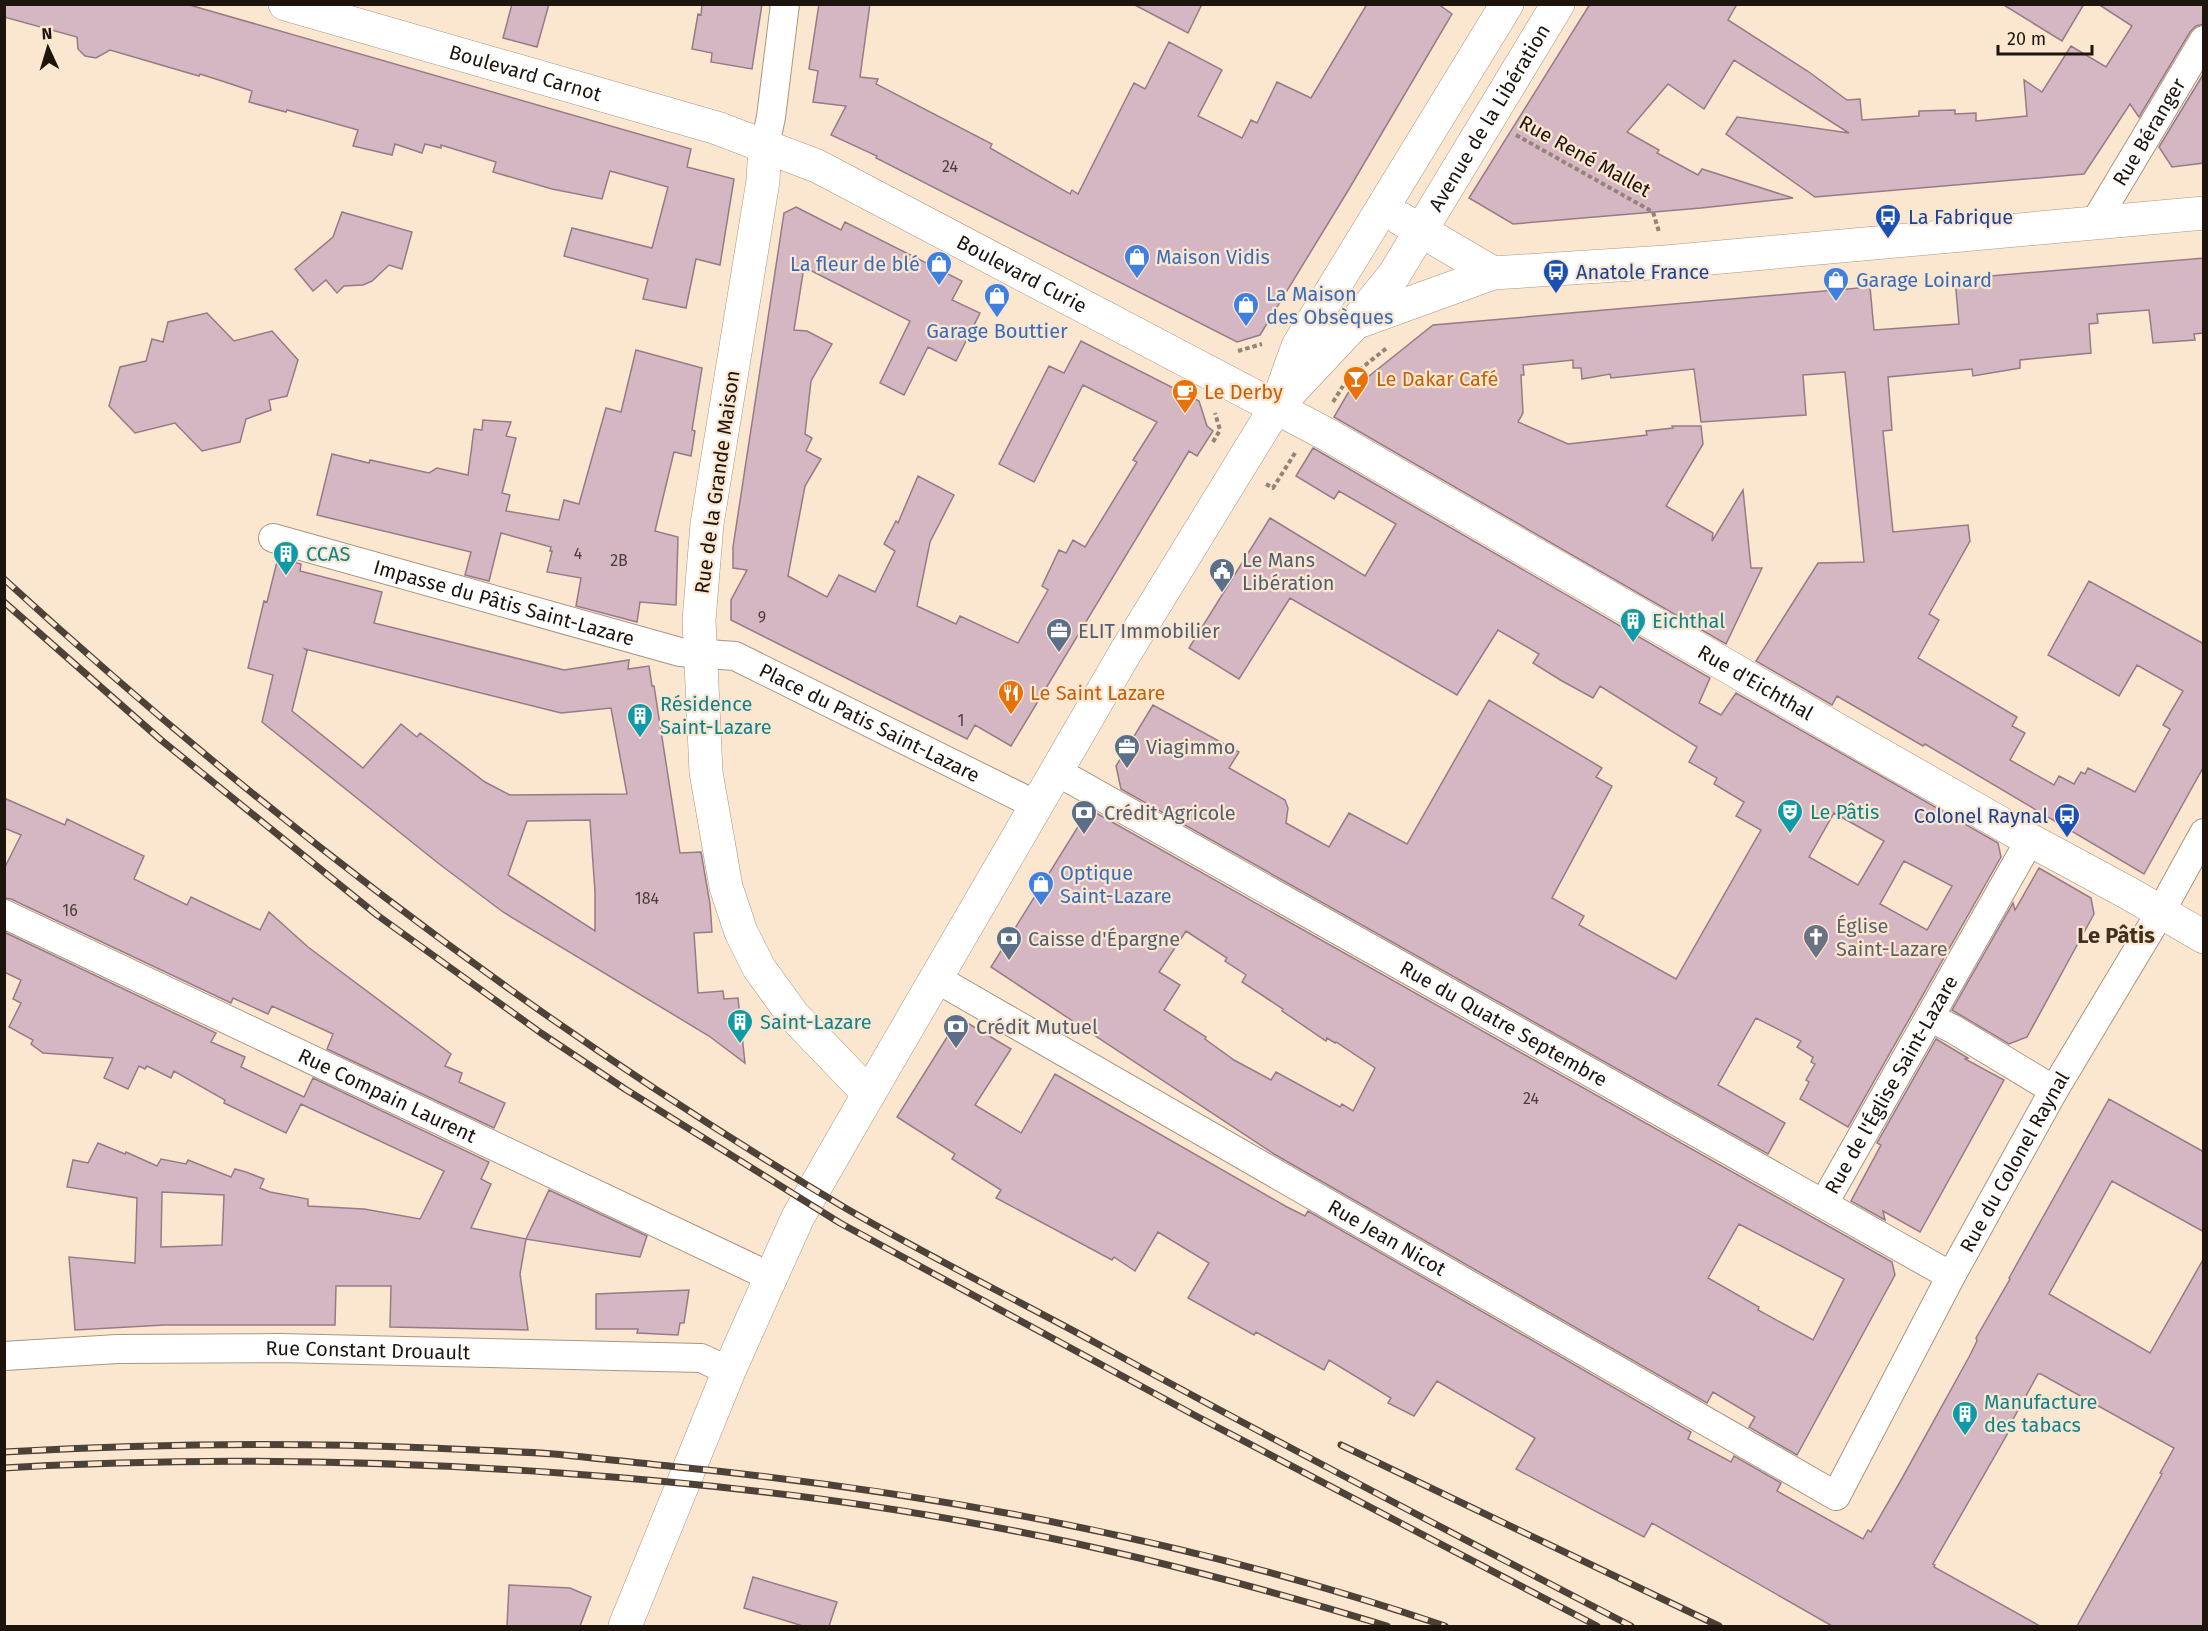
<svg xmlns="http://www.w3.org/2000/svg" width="2208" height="1631" font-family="'Fira Sans',sans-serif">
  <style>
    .building { fill: #d5b7c3; stroke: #967b86; stroke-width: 1.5; fill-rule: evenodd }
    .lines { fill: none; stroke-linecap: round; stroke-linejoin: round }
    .minor-casing { stroke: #a99681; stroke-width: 30 }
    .tertiary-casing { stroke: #a99681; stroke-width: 34 }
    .secondary-casing { stroke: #a99681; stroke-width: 34 }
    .path { stroke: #938475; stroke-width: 4; stroke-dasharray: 4.5 3; stroke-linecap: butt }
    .minor { stroke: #fff; stroke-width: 28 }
    .tertiary { stroke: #fff; stroke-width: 33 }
    .secondary { stroke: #fff; stroke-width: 33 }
    .rail-casing { stroke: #4d4237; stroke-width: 7 }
    .rail { stroke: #fbe6d0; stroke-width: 4.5; stroke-dasharray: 14; stroke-linecap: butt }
    .labels { text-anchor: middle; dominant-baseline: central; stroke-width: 4.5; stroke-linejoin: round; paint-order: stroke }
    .number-label { font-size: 16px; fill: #4b3e3a }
    .street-label { font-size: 20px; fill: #1d150d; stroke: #fbe6d0 }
    .transit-label { font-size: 20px; fill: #164399; stroke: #fbe6d0; text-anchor: start }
    .shop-label { font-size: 20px; fill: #366cbe; stroke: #fbe6d0; text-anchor: start }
    .food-label { font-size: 20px; fill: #c56008; stroke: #fbe6d0; text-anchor: start }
    .culture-label { font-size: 20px; fill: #0d838f; stroke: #fbe6d0; text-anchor: start }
    .service-label { font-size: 20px; fill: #4e5e75; stroke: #fbe6d0; text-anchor: start }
    .worship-label { font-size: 20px; fill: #5b616d; stroke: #fbe6d0; text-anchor: start }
    .quarter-label { font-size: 22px; font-weight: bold; fill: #40301e; stroke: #fbe6d0 }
  </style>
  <rect width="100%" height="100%" fill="#fbe6d0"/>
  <path class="building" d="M4,4H186L691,149L687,167L734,179L720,265L696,259L686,308L643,299L648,279L564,256L572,228L652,248L668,187L610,171L602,199L552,189L493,172L496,162L441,145V148L425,144L422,153L395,144L392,155L353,146L358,130L287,110L286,112L249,102L252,91L225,82L200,74L199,76L110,50L96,58L85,56L78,49L77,37L4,17Z
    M512,4H549L537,47L503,38Z
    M702,4H762L752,69L711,62L712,53L692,49L698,14L701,15Z
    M819,4H870L860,77L878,79L876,84L992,144L990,148L1070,194L1072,190L1078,194L1134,83L1145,89L1169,42L1222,70L1198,116L1242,138L1251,120L1257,123L1277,82L1311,98L1367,4H1438L1452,14L1349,189L1260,335L1237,342L876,158L877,156L831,135L846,106L813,102L818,71L809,69Z
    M1133,4H1202L1188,33Z
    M1590,4H1737L1728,20L1809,72L1847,100L1860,99L1862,120L1919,116V111L1955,110V114L1976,113V121L2027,116L2024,80L2042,92L2071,46L2106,67L2132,26L2098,4H2204V24L2196,26L2190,32L2139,117L2130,104L2084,174L1815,197L1726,134L1737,117L1849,133L1734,60L1704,109L1668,84L1627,132L1659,150L1657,153L1698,175L1702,169L1793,198L1701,208L1513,224L1469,198Z
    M2002,4H2084L2062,41Z
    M2204,73V163L2172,167L2159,147Z
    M796,207L841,230L845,222L962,281L952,300L980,313L956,361L928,347L904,395L880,383L910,321L804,267L794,330L807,331L832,344L811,381L805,434L812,438L806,451L821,459L805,486L788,576L827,597L839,575L875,592L895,551L884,544L896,521L898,523L918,476L954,495L930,542L917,606L956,624L960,616L1018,643L1048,590L1042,586L1059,550L1066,553L1073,540L1085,547L1137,462L1133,460L1157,422L1083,385L1034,482L999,464L1049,366L1064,373L1081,341L1199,401L1207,426L1213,431L1197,456L1189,451L1011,746L975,725L967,739L731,620V600L747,570L733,568V547L779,246L784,213Z
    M342,212L412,232L402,269L389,265L372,281L363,285L344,286L337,293L326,280L313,291L295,269L333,237Z
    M2204,258V333L2194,334L2195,340L2153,343L2149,310L2097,314L2098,323L2089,324L2091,353L2020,360V368L1973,376L1972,369L1888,377L1892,430L1883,431L1893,532L1968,525L1970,541L1929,614L1939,620L1918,658L2017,717L2012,726L2025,733L2010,760L2054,785L2059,776L2074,784L2081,772L2085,774L2088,768L2135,792L2170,729L2163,725L2183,691L2137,665L2119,696L2048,655L2089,581L2204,644V766L2144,874L1925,744L1923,746L1837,696L1832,705L1756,661L1818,563L1864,562L1845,372L1803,375L1806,415L1701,422L1694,369L1611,378L1610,374L1582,379L1581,368H1573V360L1523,365L1524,375H1521L1523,413L1518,422L1568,444L1647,435L1646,431L1673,428L1672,426H1701L1703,444L1666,506L1713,533L1712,541L1743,490L1751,568H1762L1726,644L1334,417L1348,393L1433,325L1870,287L1874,330L1959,324L1955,279Z
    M207,313L234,341L272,331L298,360L287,396L269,400L271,410L246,419L240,442L202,451L175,423L135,433L109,406L120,367L146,361L152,339L163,342L168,322Z
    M636,350L702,368L692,430L695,431L691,456L674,452L655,531L678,537L676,605L640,602L637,622L576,606L581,578L547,572L552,551H550L551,547L501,533L489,581L465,575L471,552L317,515L332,454L369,463L370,460L429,473L437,468L468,475L474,429L482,430L483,420L511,422L506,436L516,438L502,493L510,495L506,511L559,520L564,500L579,504L606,408L621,412Z
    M1313,448L1710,678L1699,703L1721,715L1736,693L1998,843L2001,857L1848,1127L1800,1099L1809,1082L1806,1080L1815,1064L1811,1062L1813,1057L1797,1047L1801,1041L1756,1018L1718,1085L1785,1123L1768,1154L1121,789L1116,766L1153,705L1239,752L1229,768L1285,800L1288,808L1286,823L1329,847L1349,813L1407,844L1489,700L1602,768L1596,777L1612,786L1552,898L1584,916L1579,925L1676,979L1761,830L1736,816L1744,802L1714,784L1717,778L1689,762L1697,747L1600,686L1593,698L1562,681L1533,663L1539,654L1498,630L1457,695L1290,598L1239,679L1189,648L1270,518L1365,576L1396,524L1339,491L1334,499L1296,476ZM1834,813L1884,841L1858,885L1809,857ZM1904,861L1952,886L1927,930L1880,904Z
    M278,558L301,564L300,571L382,592L374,623L564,670L629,660L628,669L649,666L652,686H654L680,853L701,852L710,904L712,932L694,933L698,993L723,991L724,999L738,998L745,1063L709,1036L503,912L438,863L262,722L273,675L248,668L264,601L267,602ZM305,649L561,713L611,708L627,794L510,795L485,782L420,733L417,737L401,724L363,768L292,711L307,651ZM590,820L595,892V931L508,875L527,821Z
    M4,798L65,825L67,819L144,856L134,879L187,905L191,897L260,930L269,912L308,947L451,1054L445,1066L462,1073L459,1082L505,1103L494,1128L327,1049L333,1034L272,1006L268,1014L233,998L231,1003L11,899L4,898V869L21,835L4,828Z
    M1089,809L1892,1262L1895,1275L1797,1455L1749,1427L1755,1417L1713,1392L1707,1403L1274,1154L991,967ZM1186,931L1227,958L1225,961L1246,975L1242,982L1283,1009L1282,1011L1326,1041L1327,1038L1335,1043L1336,1042L1375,1068L1353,1111L1342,1104L1340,1107L1276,1072L1271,1080L1234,1060L1205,1039L1206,1037L1164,1010L1180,985L1159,972ZM1739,1224L1844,1279L1813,1340L1758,1310L1759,1307L1708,1278Z
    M2039,868L2091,898L2094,914L2027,1037L2009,1044L1952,1010L2013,903L2015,910Z
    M4,932L216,1033L211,1042L245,1057L241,1067L304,1097L313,1078L489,1162L481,1179L491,1184L471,1228L526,1239L549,1190L647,1236L640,1257L526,1239L520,1274L528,1330L390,1327L391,1286H336L335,1325H164L75,1330L69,1257L135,1263L137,1198L67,1187L73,1160L88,1163L98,1143L125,1154L126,1152L157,1166L161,1159L186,1164L188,1160L231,1177L235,1169L246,1172L264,1179L260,1188L270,1192L308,1199V1206L364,1209L420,1219L444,1171L301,1104L286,1133L224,1103L225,1100L174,1071L171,1078L147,1066L145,1069L139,1066L128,1089L104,1078L113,1058L43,1053L31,1044L33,1040L9,1027L21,1003L13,999L21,980L4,972ZM162,1192L224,1195L222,1245L161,1247Z
    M959,1018L1011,1049L975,1105L1021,1133L1055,1074L1287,1207L1305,1216L1308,1211L1691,1432L1688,1439L1731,1462L1734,1456L1781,1483L1777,1491L1863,1539L1868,1530L1871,1532L1900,1482L1969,1357L1977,1341L1976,1338L2010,1279L2009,1278L2109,1099L2204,1152V1232L2112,1181L2049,1294L2150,1353L2204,1258V1626H2077L2162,1474L2160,1473L2174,1448L2041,1374H2038L2011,1423L2013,1424L1933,1564L1935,1565L1934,1567L2040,1626H1832L1652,1523L1644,1537L1516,1469L1535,1438L1437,1381L1414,1416L1388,1403L1391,1398L1329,1360L1324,1370L1256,1332L1254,1335L1188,1298L1209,1263L1158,1232L1135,1271L1114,1257L1112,1260L996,1198L1001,1190L952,1159L955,1154L897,1117Z
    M1936,1039L1968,1058L1965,1059L2004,1080L1920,1232L1883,1211L1885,1220L1851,1201L1881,1145L1877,1143Z
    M689,1290L684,1323H680L678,1335L637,1333L638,1329H596V1294Z
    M753,1577L837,1602L829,1626H803L744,1608Z
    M509,1585L570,1588L591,1597L580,1626H507Z"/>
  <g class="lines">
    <defs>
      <g id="minor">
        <path d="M765,145L771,117L785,4"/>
        <path id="s1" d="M2095,222L2204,40"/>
        <path id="s2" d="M273,538L680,652L735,656L1036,805"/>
        <path id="s3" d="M1056,771L1951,1276"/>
        <path id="s4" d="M4,914L771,1277"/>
        <path id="s5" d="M937,979L1836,1496L1951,1276L2054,1090L2160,913L2204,833"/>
        <path d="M1931,1018L1953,1029L2054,1090"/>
        <path id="s6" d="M1824,1203L2030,840"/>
        <path id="s7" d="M4,1356L117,1349L280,1348L701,1358L729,1371"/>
      </g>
      <g id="tertiary">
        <path id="s8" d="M285,4L717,128L817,166L1328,435L1855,740L2030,840L2130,894L2204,937"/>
        <path d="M765,145L763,181L707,524L699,620L706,772L726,887L741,932L759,968L793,1015L869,1094"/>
      </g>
      <g id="secondary">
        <path d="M1401,219L1493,273"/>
        <path d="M1355,323L1493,273L1666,262L2204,213"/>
        <path d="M1280,396L1298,346L1507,4"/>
        <path id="s9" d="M625,1626L729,1371L771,1277L798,1217L856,1116L1125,653L1276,407L1355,323L1394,275L1558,4"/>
      </g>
    </defs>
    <use href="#minor" class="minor-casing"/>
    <use href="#tertiary" class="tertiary-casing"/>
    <use href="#secondary" class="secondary-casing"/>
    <path class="path" d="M1516,135L1653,212L1659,232
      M1238,351L1262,344
      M1359,370L1388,347
      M1333,402L1343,386
      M1213,442L1220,430L1215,413
      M1266,484L1273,488L1295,453"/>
    <use href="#minor" class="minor"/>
    <use href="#tertiary" class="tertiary"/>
    <use href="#secondary" class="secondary"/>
    <defs>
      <path id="rail" d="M4,579C263,816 545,1030 847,1209C928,1256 1013,1298 1096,1343C1273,1440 1452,1533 1631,1626
        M4,602L161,740L377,915L541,1033L625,1089L840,1223L1196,1416L1597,1626
        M1341,1445L1719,1626
        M4,1452C146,1444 288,1442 430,1448C471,1450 513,1451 554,1454C596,1458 637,1463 678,1467C940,1493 1196,1541 1445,1626
        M4,1468C189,1457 375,1460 560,1473C700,1483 840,1498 978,1524C1116,1549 1253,1585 1387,1626"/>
    </defs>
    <use href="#rail" class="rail-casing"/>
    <use href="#rail" class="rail"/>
  </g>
  <defs>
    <symbol id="bus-pin" viewBox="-11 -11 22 30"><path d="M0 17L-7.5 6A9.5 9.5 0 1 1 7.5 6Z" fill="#1a4fb4" stroke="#fbe6d0"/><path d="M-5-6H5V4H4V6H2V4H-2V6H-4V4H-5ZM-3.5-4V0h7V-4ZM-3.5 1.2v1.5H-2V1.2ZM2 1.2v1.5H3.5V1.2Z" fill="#fff"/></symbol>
    <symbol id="shop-pin" viewBox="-11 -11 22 30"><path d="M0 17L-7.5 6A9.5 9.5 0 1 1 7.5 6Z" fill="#3f7fe0" stroke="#fbe6d0"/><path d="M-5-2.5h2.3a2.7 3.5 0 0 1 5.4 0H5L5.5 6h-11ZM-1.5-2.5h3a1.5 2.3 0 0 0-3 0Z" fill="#fff"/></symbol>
    <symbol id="bar-pin" viewBox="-11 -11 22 30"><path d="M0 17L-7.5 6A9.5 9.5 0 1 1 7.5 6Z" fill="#e8710a" stroke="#fbe6d0"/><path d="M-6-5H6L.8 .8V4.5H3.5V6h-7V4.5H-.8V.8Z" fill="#fff"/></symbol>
    <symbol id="cafe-pin" viewBox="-11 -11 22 30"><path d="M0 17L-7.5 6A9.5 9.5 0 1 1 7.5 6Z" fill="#e8710a" stroke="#fbe6d0"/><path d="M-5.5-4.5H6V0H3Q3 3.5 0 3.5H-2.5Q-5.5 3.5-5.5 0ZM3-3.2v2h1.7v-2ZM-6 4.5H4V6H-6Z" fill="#fff"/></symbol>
    <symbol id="building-pin" viewBox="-11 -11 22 30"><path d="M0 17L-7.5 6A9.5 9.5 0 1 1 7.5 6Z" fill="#0f9aa8" stroke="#fbe6d0"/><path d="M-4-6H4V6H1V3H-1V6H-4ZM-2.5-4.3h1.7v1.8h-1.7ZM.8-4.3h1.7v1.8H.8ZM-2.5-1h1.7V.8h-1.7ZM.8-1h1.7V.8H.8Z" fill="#fff"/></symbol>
    <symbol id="civic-pin" viewBox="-11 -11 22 30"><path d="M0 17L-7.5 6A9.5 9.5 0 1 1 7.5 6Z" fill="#5c6f8a" stroke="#fbe6d0"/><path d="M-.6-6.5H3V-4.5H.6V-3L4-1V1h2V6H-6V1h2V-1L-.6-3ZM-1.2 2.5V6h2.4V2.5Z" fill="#fff"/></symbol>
    <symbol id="office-pin" viewBox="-11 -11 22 30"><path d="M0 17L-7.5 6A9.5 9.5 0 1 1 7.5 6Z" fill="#5c6f8a" stroke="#fbe6d0"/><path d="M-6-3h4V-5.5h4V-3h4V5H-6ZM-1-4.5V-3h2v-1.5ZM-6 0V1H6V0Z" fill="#fff"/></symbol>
    <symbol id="restaurant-pin" viewBox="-11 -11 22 30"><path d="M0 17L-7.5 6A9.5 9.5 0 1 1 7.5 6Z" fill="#e8710a" stroke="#fbe6d0"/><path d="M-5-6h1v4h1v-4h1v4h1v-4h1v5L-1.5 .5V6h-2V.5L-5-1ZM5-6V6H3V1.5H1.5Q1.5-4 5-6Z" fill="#fff"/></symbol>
    <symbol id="theatre-pin" viewBox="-11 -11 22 30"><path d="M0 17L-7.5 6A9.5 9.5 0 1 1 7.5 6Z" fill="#0f9aa8" stroke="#fbe6d0"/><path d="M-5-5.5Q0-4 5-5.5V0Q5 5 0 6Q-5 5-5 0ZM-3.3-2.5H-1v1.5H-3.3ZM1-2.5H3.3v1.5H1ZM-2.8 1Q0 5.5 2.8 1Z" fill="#fff"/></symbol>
    <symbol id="bank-pin" viewBox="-11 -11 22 30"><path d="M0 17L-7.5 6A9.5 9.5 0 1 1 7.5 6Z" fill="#5c6f8a" stroke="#fbe6d0"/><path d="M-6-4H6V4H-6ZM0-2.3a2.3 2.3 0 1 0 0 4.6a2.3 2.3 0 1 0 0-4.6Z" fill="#fff"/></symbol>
    <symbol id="church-pin" viewBox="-11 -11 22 30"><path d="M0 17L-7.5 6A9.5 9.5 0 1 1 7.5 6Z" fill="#6b7280" stroke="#fbe6d0"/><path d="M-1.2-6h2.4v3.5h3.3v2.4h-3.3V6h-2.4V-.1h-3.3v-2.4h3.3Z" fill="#fff"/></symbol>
  </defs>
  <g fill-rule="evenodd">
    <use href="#bus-pin" x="1873" y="202" width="30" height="40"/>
    <use href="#shop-pin" x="1122" y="242" width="30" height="40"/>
    <use href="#shop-pin" x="924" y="249" width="30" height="40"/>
    <use href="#bus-pin" x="1541" y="257" width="30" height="40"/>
    <use href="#shop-pin" x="1821" y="265" width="30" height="40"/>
    <use href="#shop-pin" x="982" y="281" width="30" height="40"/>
    <use href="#shop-pin" x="1231" y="290" width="30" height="40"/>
    <use href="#bar-pin" x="1341" y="364" width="30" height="40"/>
    <use href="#cafe-pin" x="1170" y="377" width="30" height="40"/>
    <use href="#building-pin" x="271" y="539" width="30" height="40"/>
    <use href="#civic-pin" x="1207" y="556" width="30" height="40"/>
    <use href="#building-pin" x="1618" y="606" width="30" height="40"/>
    <use href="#office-pin" x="1044" y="616" width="30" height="40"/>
    <use href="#restaurant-pin" x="996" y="678" width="30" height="40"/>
    <use href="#building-pin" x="625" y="701" width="30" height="40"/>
    <use href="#office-pin" x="1112" y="732" width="30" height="40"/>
    <use href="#theatre-pin" x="1775" y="797" width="30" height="40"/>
    <use href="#bank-pin" x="1069" y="798" width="30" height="40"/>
    <use href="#bus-pin" x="2052" y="801" width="30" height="40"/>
    <use href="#shop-pin" x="1026" y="869" width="30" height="40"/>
    <use href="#church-pin" x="1801" y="922" width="30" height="40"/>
    <use href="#bank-pin" x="994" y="924" width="30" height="40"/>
    <use href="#building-pin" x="725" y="1007" width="30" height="40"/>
    <use href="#bank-pin" x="941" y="1012" width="30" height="40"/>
    <use href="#building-pin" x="1950" y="1399" width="30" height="40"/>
  </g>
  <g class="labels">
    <g class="number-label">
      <text x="950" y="166">24</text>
      <text x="578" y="553">4</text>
      <text x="619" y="560">2B</text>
      <text x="762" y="617">9</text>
      <text x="961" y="720">1</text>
      <text x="647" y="898">184</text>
      <text x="70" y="910">16</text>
      <text x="1531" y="1098">24</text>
    </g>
    <g class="street-label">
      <text stroke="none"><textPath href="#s8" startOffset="250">Boulevard Carnot</textPath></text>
      <text stroke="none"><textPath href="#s9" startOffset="1746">Avenue de la Libération</textPath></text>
      <text stroke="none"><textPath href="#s1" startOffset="105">Rue Béranger</textPath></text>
      <text transform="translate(1585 156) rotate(29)">Rue René Mallet</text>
      <text stroke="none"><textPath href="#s8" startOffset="788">Boulevard Curie</textPath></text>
      <text transform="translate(717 482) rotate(-82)">Rue de la Grande Maison</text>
      <text stroke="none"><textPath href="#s2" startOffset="240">Impasse du Pâtis Saint-Lazare</textPath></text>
      <text stroke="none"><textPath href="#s8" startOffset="1628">Rue d'Eichthal</textPath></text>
      <text stroke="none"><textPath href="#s2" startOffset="628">Place du Patis Saint-Lazare</textPath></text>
      <text stroke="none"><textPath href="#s3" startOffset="514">Rue du Quatre Septembre</textPath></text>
      <text stroke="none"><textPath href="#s6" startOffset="136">Rue de l'Église Saint-Lazare</textPath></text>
      <text stroke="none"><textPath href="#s4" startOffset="424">Rue Compain Laurent</textPath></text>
      <text stroke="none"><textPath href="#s5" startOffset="1416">Rue du Colonel Raynal</textPath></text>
      <text stroke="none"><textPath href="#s5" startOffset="519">Rue Jean Nicot</textPath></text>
      <text stroke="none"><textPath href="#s7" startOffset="364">Rue Constant Drouault</textPath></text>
    </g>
    <g class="transit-label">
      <text x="1908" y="217">La Fabrique</text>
      <text x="1576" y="272">Anatole France</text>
      <text x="2048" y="816" text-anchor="end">Colonel Raynal</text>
    </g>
    <g class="shop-label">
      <text x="1156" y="257">Maison Vidis</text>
      <text x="920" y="264" text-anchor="end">La fleur de blé</text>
      <text x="1856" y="280">Garage Loinard</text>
      <text x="1266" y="294">La Maison<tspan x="1266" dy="23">des Obsèques</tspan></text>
      <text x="997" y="331" text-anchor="middle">Garage Bouttier</text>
      <text x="1060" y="873">Optique<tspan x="1060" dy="23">Saint-Lazare</tspan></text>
    </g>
    <g class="food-label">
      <text x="1376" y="379">Le Dakar Café</text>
      <text x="1204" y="392">Le Derby</text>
      <text x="1030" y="693">Le Saint Lazare</text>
    </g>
    <g class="culture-label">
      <text x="306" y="554">CCAS</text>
      <text x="1652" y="621">Eichthal</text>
      <text x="660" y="704">Résidence<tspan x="660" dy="23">Saint-Lazare</tspan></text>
      <text x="1810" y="812">Le Pâtis</text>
      <text x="760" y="1022">Saint-Lazare</text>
      <text x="1984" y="1402">Manufacture<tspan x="1984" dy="23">des tabacs</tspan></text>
    </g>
    <g class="service-label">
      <text x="1242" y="560">Le Mans<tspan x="1242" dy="23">Libération</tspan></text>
      <text x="1078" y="631">ELIT Immobilier</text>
      <text x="1146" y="747">Viagimmo</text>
      <text x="1104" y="813">Crédit Agricole</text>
      <text x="1028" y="939">Caisse d'Épargne</text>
      <text x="976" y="1027">Crédit Mutuel</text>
    </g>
    <g class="worship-label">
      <text x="1836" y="926">Église<tspan x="1836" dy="23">Saint-Lazare</tspan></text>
    </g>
    <g class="quarter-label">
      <text x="2116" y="935">Le Pâtis</text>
    </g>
  </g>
  <rect width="2208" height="1631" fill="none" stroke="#1d150d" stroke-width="12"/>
  <g transform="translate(48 48) rotate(356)" stroke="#fbe6d0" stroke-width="4.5" paint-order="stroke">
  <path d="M0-4.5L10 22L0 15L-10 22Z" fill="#1d150d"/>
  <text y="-9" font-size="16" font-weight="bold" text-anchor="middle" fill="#1d150d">N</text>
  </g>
  <path d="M1998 45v9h94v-9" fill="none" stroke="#1d150d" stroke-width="3"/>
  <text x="2007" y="45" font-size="18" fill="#1d150d" stroke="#fbe6d0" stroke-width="4.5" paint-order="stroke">20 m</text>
</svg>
